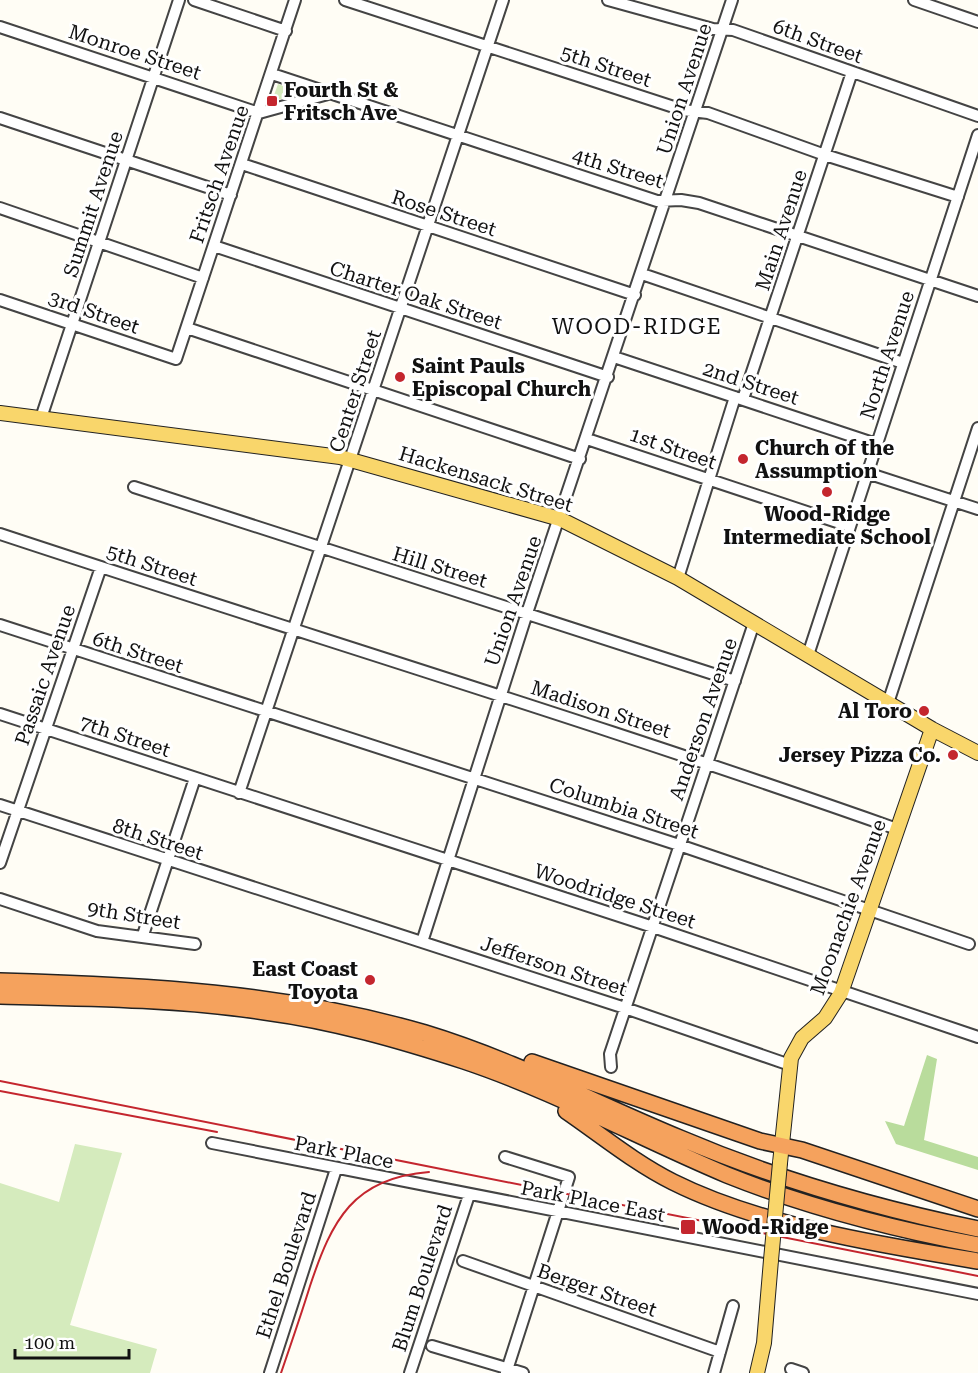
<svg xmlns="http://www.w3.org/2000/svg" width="978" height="1373" font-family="'Roboto Serif',serif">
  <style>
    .green { fill: #d5ebbd }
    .forest { fill: #b9dc9c }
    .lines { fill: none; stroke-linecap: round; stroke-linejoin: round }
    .minor-casing { stroke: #444; stroke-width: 14 }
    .major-casing { stroke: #222; stroke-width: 16 }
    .highway-casing { stroke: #222; stroke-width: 18 }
    .minor { stroke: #fff; stroke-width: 10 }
    .major { stroke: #f9d66b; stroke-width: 14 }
    .highway { stroke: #f5a25d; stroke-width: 15 }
    .rail { stroke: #c4262e; stroke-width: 2 }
    .major-bridge-casing { stroke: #222; stroke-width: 16; stroke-linecap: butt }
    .major-bridge { stroke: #f9d66b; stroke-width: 14 }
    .poi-dot { fill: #c4262e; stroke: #fff; stroke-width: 2 }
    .labels { text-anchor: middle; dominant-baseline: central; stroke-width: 6; stroke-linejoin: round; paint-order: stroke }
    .street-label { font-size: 20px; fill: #111; stroke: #fff }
    .poi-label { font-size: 20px; font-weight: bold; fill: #111; stroke: #fff; text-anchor: start }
    .quarter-label { font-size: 22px; letter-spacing: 1.5px; fill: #111; stroke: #fff }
  </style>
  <rect width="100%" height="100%" fill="#fffdf5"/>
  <path class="green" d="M278,84L305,93L272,101Z
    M75,1144L122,1153L70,1325L157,1349L150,1373H0V1183L59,1202Z"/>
  <path class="forest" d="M927,1055L937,1059L924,1140L978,1157V1170L896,1144L885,1121L904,1126Z"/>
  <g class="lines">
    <defs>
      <path id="minor" d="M194,0L286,31
        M345,0L683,110L708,113L825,155L958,197
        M608,0L713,29L733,30L978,116
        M914,0L978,22
        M0,27L259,113L328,94
        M272,74L657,201L681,200L699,203L978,296
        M0,118L231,195
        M242,164L635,295
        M0,208L203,278
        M214,246L608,377
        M642,274L903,363
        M0,300L176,359L295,0
        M187,328L580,459
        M614,357L876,444
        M743,399L852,72
        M41,418L179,0
        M587,439L849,526
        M867,473L978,509
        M134,487L735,681
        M0,534C299,633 600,724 897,829
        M678,578L735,397
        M0,625L679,845L969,944
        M808,655L978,135
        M888,703L978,428
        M0,714L653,927L978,1037
        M239,793L503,0
        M0,805L625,1008L790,1065
        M0,863L101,567
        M0,899L97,931L195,944
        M143,935L195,778
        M422,942L527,613L732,0
        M611,1067L610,1054L754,623
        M212,1143L978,1294
        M505,1157L569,1177L506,1373
        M463,1261L720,1352
        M432,1346L523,1373
        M791,1369L803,1373
        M270,1373L336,1169
        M410,1373L469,1195
        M714,1373L733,1306"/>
      <path id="major" d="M0,413L340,457L560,519L678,578L932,729L978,753
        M780,1163L791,1058L802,1038L825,1018L841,993L932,729
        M757,1373L764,1343L771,1260"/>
      <path id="highway" d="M0,981C144,985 286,992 425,1033C514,1060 595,1103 680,1138C776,1179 876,1208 978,1229
        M0,996C89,998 177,999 265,1012C333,1021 399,1040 464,1061C554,1091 639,1138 727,1175C807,1207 893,1229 978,1245
        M532,1062L760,1141L802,1150L978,1209
        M566,1111C601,1135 635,1163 673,1182C761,1226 881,1245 978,1261"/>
    </defs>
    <use href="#minor" class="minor-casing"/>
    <use href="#major" class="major-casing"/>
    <use href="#highway" class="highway-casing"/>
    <use href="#minor" class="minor"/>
    <use href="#major" class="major"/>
    <use href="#highway" class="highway"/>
    <path class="rail" d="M0,1081L978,1276
      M0,1091L217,1132
      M281,1373C291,1344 301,1315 310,1286C332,1220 353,1178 429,1172"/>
    <defs>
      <path id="major-bridge" d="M771,1260L780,1163"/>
    </defs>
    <use href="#major-bridge" class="major-bridge-casing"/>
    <use href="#major-bridge" class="major-bridge"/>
  </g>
  <g class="poi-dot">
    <rect x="266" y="95" width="12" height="12" rx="3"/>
    <circle cx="400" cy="377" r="6"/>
    <circle cx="743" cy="459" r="6"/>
    <circle cx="827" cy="492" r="6"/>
    <circle cx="924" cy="711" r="6"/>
    <circle cx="953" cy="755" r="6"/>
    <circle cx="370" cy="980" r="6"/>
    <rect x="680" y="1219" width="16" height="16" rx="3"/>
  </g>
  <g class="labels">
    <g class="street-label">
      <text transform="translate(818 41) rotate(20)">6th Street</text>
      <text transform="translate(135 52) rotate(18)">Monroe Street</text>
      <text transform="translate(606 66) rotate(18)">5th Street</text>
      <text transform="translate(684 89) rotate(-72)">Union Avenue</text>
      <text transform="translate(618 168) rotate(17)">4th Street</text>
      <text transform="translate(219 174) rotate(-71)">Fritsch Avenue</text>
      <text transform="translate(93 204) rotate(-72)">Summit Avenue</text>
      <text transform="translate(444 213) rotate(18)">Rose Street</text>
      <text transform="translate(781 230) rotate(-72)">Main Avenue</text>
      <text transform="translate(416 295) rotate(18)">Charter Oak Street</text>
      <text transform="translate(94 312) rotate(19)">3rd Street</text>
      <text transform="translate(887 355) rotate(-72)">North Avenue</text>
      <text transform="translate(751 383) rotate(18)">2nd Street</text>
      <text transform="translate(355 391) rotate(-72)">Center Street</text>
      <text transform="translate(673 448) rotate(19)">1st Street</text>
      <text transform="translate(486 479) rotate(17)">Hackensack Street</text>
      <text transform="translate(152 565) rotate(18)">5th Street</text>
      <text transform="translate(440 567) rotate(17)">Hill Street</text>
      <text transform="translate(513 601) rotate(-71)">Union Avenue</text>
      <text transform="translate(138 652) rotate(18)">6th Street</text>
      <text transform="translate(45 675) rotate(-71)">Passaic Avenue</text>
      <text transform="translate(601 709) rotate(18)">Madison Street</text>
      <text transform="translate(703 719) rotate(-71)">Anderson Avenue</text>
      <text transform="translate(125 736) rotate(18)">7th Street</text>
      <text transform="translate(624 808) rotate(18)">Columbia Street</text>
      <text transform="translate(158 839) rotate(18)">8th Street</text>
      <text transform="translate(615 896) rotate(18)">Woodridge Street</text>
      <text transform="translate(848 907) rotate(-70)">Moonachie Avenue</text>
      <text transform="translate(134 915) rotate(9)">9th Street</text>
      <text transform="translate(554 966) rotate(18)">Jefferson Street</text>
      <text transform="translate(344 1152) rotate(11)">Park Place</text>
      <text transform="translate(593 1201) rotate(11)">Park Place East</text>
      <text transform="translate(286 1265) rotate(-72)">Ethel Boulevard</text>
      <text transform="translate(422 1278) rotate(-72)">Blum Boulevard</text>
      <text transform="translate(597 1290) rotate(19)">Berger Street</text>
    </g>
    <g class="poi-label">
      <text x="284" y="90">Fourth St &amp;<tspan x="284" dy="23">Fritsch Ave</tspan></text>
      <text x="412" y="366">Saint Pauls<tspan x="412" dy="23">Episcopal Church</tspan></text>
      <text x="755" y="448">Church of the<tspan x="755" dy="23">Assumption</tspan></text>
      <text x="827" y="514" text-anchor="middle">Wood-Ridge<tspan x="827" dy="23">Intermediate School</tspan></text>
      <text x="912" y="711" text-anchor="end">Al Toro</text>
      <text x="941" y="755" text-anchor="end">Jersey Pizza Co.</text>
      <text x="358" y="969" text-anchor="end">East Coast<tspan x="358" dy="23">Toyota</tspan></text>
      <text x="702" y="1227">Wood-Ridge</text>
    </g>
    <g class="quarter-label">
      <text x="637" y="326">WOOD-RIDGE</text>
    </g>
  </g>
  <path d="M15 1349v9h114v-9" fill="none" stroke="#111111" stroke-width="3"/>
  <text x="24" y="1349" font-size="18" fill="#111111" stroke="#ffffff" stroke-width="4.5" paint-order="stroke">100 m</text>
</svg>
